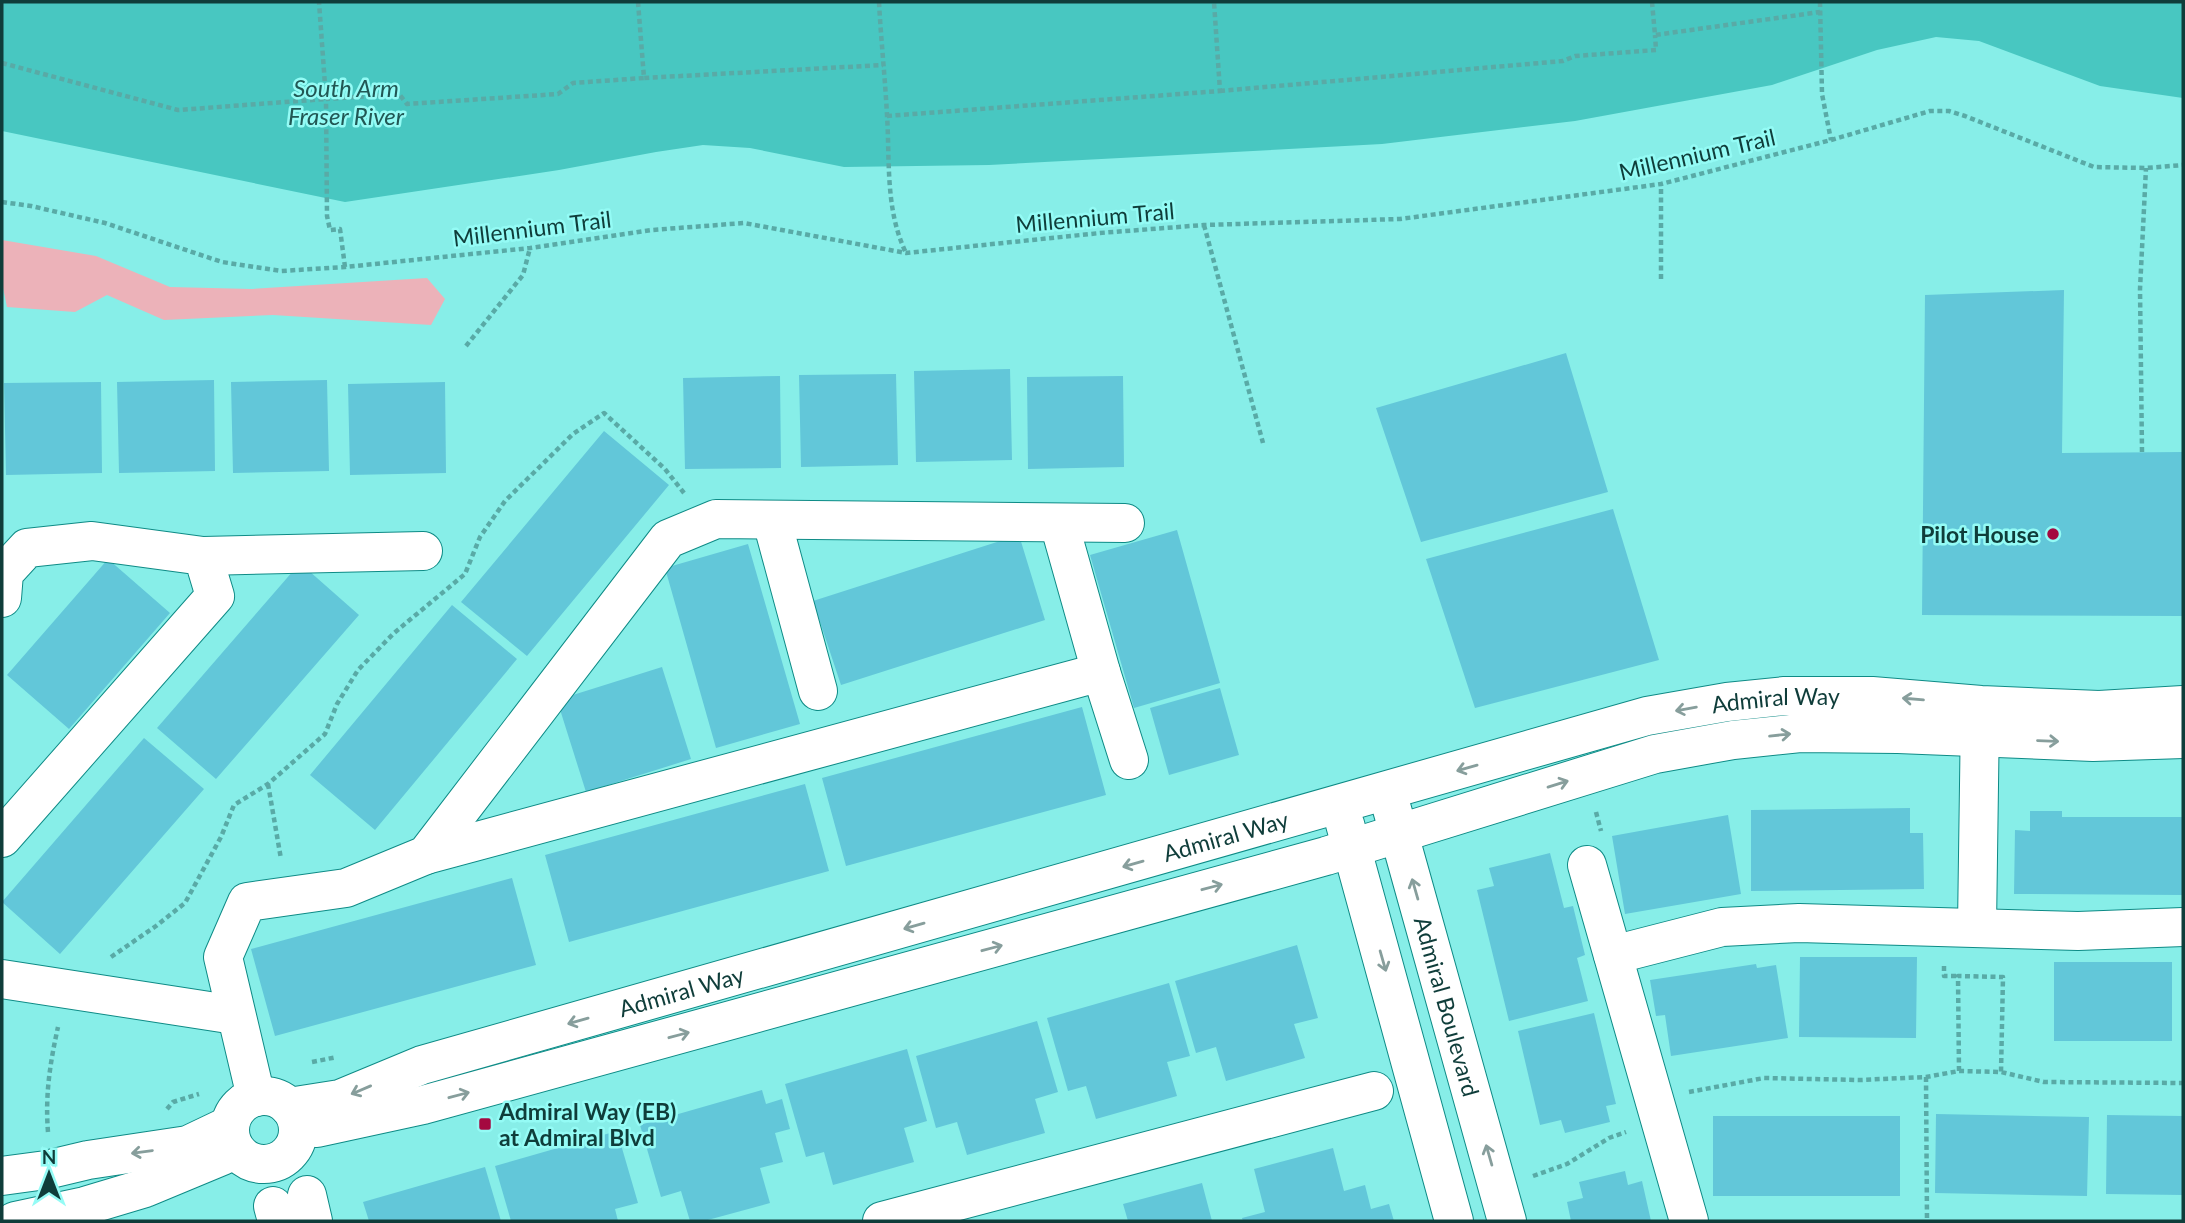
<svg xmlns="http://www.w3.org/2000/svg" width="2185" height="1223" font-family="Lato,sans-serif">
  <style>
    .green { fill: #ecb2b9 }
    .water { fill: #48c7c1 }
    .building { fill: #62c7d9 }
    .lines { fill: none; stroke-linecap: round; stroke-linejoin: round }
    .minor-casing { stroke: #0e8b86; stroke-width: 40 }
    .path { stroke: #59aaa6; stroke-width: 4.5; stroke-dasharray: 5 3.5; stroke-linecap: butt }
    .minor { stroke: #fff; stroke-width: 38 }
    .oneway { stroke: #879e9c }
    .poi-dot { fill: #a40940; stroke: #94fbf5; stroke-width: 2.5 }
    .labels { text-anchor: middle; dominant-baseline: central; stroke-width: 5; stroke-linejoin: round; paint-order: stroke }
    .street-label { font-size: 23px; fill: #0f3d3a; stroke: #94fbf5 }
    .poi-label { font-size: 23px; font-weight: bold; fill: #0f3d3a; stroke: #94fbf5; text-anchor: end }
    .water-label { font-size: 24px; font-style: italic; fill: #215754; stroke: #94fbf5 }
  </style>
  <rect width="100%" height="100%" fill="#87eee8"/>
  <path class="green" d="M2,240L96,256L170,287L252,289L427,278L445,299L431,325L273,315L164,320L107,295L75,312L7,307L2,283Z"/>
  <path class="water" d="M2,2H2183V98L2100,86L1979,41L1936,37L1877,50L1772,85L1575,121L1382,144L989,165L844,167L750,148L703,145L656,152L559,170L345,202L2,131Z"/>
  <path class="building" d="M2064,290L2062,453L2183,452V616L1922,615L1925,295Z
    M1566,353L1608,492L1421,542L1376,408Z
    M1010,369L1012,460L916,462L914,371Z
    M896,374L898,465L801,467L799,375Z
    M780,376L781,468L685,469L683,378Z
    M1123,376L1124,467L1028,469L1027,377Z
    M214,380L215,471L119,473L117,382Z
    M327,380L329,471L233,473L231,382Z
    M101,382L102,473L6,475L4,383Z
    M445,382L446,473L350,475L348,384Z
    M604,431L669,485L527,656L461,602Z
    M1613,509L1659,660L1475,708L1426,559Z
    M1177,530L1220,683L1134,708L1090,555Z
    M1019,535L1045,620L841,685L813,601Z
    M748,544L800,724L716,748L665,568Z
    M108,559L170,613L69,729L7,675Z
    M300,563L359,615L216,779L157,728Z
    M452,605L517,659L375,830L310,775Z
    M662,667L691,759L586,792L557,700Z
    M1220,688L1239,755L1169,775L1150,708Z
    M1082,707L1106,795L846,866L822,778Z
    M144,738L204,789L60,954L2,902Z
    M805,784L829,871L569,942L545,855Z
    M1910,808V833H1923L1924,889L1751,891V810Z
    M2030,811H2062V817H2183V895L2014,894L2015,830L2030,831Z
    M1728,815L1741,894L1625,914L1612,836Z
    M1550,853L1564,908L1573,906L1585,955L1577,958L1588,1001L1509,1021L1477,890L1494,886L1489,868Z
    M512,878L536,965L275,1036L251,949Z
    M1297,945L1318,1018L1294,1024L1305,1058L1226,1081L1216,1047L1196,1053L1175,981Z
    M1800,957H1917L1916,1038L1799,1037Z
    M2054,962H2172V1041H2054Z
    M1756,964L1757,968L1776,965L1788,1038L1671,1056L1665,1015L1656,1016L1650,980Z
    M1169,983L1190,1056L1167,1062L1177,1096L1096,1119L1086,1086L1068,1091L1047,1018Z
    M1594,1013L1616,1104L1606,1106L1610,1122L1565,1133L1561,1120L1540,1125L1518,1031Z
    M1037,1021L1058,1092L1035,1099L1045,1133L967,1155L957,1122L936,1128L916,1056Z
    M907,1049L927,1121L904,1128L914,1162L833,1185L824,1152L806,1157L785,1084Z
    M762,1090L766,1104L782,1099L790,1129L775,1133L783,1162L760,1168L770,1203L704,1221H690L681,1191L661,1197L640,1125Z
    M1936,1114L2089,1117L2087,1196L1935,1193Z
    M2107,1115L2183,1116V1195L2106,1194Z
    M1713,1116H1900V1196H1713Z
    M617,1131L638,1203L615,1209L618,1221H511L495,1166Z
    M1333,1148L1344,1191L1365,1185L1371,1209L1389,1204L1394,1221H1243L1242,1218L1265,1212L1254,1169Z
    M485,1167L501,1221H369L363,1202Z
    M1625,1171L1628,1185L1642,1181L1651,1221H1571L1567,1202L1583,1198L1579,1182Z
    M1202,1183L1212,1221H1128L1123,1204Z"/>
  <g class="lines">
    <defs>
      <g id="minor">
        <path d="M772,521L818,691"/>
        <path d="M1059,523L1101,672L1129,760"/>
        <path d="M203,556L423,551"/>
        <path d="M2,598L4,573L27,548L92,541L203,556L215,596L2,838"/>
        <path id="s1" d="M1392,809L1507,1221"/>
        <path d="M1345,824L1454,1221"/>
        <path d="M426,855L1101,672"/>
        <path d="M1587,865L1689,1221"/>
        <path d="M1977,927L1980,714"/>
        <path d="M1613,955L1722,927L1799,923L2078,931L2183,927"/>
        <path d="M2,979L235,1015"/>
        <circle cx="264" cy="1130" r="34"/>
        <path d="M256,1097L223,957L247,902L346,888L426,855L668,539L716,519L1125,523"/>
        <path id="s2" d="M289,1107L340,1099L422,1065L1647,716L1727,702L1785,696H1872L1981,705L2099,710L2183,705"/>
        <path d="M317,1128L423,1105L1326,856L1655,754L1733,740L1800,733L1898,734L2093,742L2183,739"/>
        <path d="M2,1176L46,1170L88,1160L188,1145L230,1125"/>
        <path d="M307,1195L313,1221"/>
        <path d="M273,1206L277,1221"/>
        <path d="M15,1221L85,1206L145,1188L222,1156"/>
        <path d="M882,1221L1374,1091"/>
      </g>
    </defs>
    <use href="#minor" class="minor-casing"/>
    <path class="path" d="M638,2L644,78L883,65
      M879,2C881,40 885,77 887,115C890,162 885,209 906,253
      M1652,2L1655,35L1820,12
      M1820,2L1822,94L1831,140
      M2,63L178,110L326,99L319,2
      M1220,91L1563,61L1575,56L1656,50L1655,35
      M887,116L1220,91L1214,2
      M2,202L31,206L105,223L222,262L281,271L345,267L530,248L652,230L744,223L906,253L1100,233L1204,225L1400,219L1661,184L1831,140L1930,111H1949L1965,116L2094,167L2146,168L2183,165
      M1204,225L1263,443
      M345,267L340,229L330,230L327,216L326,99L399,94L407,104L558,94L573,83L644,78
      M1661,279V184
      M466,346L523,275L530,248
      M2142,452L2140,289L2146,168
      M268,784L281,859
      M1596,812L1601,831
      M111,957L156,926L185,903L221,837L234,805L268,784L325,734L337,704L358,670L394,633L465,574L480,537L505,501L573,434L604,413L665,469L684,493
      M1944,966V976H1958
      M312,1062L337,1057
      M1959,1071L1958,976L2003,977L2001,1072
      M1926,1077L1927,1221
      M1689,1092L1764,1078L1860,1080L1926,1077L1959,1071L2001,1072L2044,1082L2183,1083
      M167,1109L173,1102L199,1094
      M48,1132C45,1095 50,1063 58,1027
      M1533,1176L1567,1164L1609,1138L1626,1132"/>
    <use href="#minor" class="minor"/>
  </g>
  <defs><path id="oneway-shaft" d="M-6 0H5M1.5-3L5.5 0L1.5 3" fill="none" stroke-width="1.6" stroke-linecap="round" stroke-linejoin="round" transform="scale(1.75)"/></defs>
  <g class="oneway">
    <use href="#oneway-shaft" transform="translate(1913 699) rotate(-175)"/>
    <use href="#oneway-shaft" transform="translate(1686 709) rotate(170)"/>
    <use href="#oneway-shaft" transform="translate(1780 735) rotate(-6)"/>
    <use href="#oneway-shaft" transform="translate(2048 741) rotate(2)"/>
    <use href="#oneway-shaft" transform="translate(1467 768) rotate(164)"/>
    <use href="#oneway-shaft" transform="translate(1558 784) rotate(-17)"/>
    <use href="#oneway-shaft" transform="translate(1133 864) rotate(164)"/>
    <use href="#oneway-shaft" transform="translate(1212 887) rotate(-15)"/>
    <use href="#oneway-shaft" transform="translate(1415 889) rotate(-106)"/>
    <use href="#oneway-shaft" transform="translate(914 926) rotate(164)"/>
    <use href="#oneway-shaft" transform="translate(992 948) rotate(-15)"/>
    <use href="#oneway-shaft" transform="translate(1383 961) rotate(74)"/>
    <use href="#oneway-shaft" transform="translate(578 1021) rotate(164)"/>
    <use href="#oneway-shaft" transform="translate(679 1035) rotate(-15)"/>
    <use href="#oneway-shaft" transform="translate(361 1090) rotate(157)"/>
    <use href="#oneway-shaft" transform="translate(459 1095) rotate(-15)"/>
    <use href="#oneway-shaft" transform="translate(142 1152) rotate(172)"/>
    <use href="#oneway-shaft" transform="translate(1489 1155) rotate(-106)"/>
  </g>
  <g class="poi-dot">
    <circle cx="2053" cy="534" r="7"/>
    <rect x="478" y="1117" width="14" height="14" rx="3.5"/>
  </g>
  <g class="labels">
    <g class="street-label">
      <text transform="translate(1697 154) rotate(-13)">Millennium Trail</text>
      <text transform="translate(1095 217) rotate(-5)">Millennium Trail</text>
      <text transform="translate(532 228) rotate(-7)">Millennium Trail</text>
      <text stroke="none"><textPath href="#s2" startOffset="1544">Admiral Way</textPath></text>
      <text stroke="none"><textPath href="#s2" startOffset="976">Admiral Way</textPath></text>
      <text stroke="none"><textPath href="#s2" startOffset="410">Admiral Way</textPath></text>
      <text stroke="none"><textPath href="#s1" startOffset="205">Admiral Boulevard</textPath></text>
    </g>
    <g class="poi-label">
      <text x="2039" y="534">Pilot House</text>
      <text x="499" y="1111" text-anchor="start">Admiral Way (EB)<tspan x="499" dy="26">at Admiral Blvd</tspan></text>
    </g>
    <g class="water-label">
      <text x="346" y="87">South Arm<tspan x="346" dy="28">Fraser River</tspan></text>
    </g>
  </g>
  <rect width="2185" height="1223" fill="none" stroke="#0f3d3a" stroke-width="7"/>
  <g transform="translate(49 1174)" stroke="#94fbf5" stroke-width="5" paint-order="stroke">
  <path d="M0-5L12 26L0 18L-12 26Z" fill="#0f3d3a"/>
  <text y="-10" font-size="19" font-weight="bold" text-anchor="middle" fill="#0f3d3a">N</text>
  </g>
</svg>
